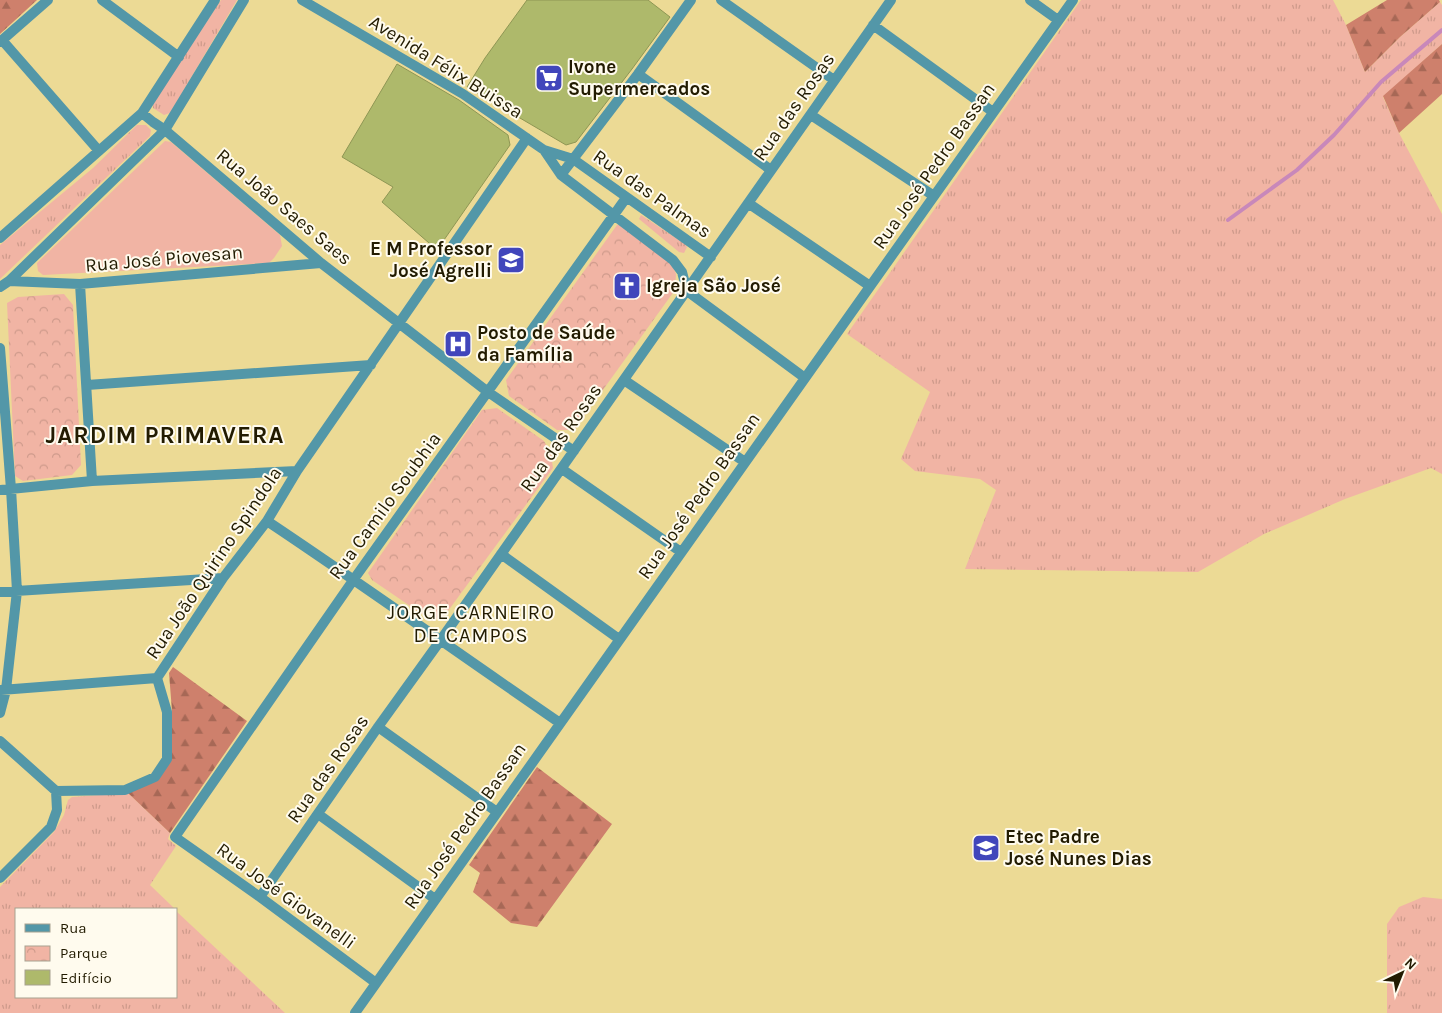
<svg xmlns="http://www.w3.org/2000/svg" width="1442" height="1013" font-family="Karla,sans-serif">
  <style>
    .grass { fill: url(#grass-tufts) }
    .forest { fill: url(#forest-firs) }
    .park { fill: url(#park-crowns) }
    .pitch { fill: #f1b4a4 }
    .lines { fill: none; stroke-linecap: round; stroke-linejoin: round }
    .stream { stroke: #c888ba; stroke-width: 4 }
    .building { fill: #aeb96b; stroke: #8e9654 }
    .minor { stroke: #5397a8; stroke-width: 10 }
    .labels { text-anchor: middle; dominant-baseline: central; stroke-width: 4; stroke-linejoin: round; paint-order: stroke }
    .street-label { font-size: 19px; fill: #221b01; stroke: #fffbee }
    .poi-label { font-size: 19px; font-weight: bold; fill: #221b01; stroke: #fffbee; text-anchor: start }
    .neighbourhood-label { font-size: 20px; letter-spacing: 1px; fill: #221b01; stroke: #fffbee }
    .district-label { font-size: 24px; font-weight: bold; letter-spacing: 1px; fill: #221b01; stroke: #fffbee }
  </style>
  <defs>
    <pattern id="grass-tufts" width="24" height="20" patternUnits="userSpaceOnUse" patternTransform="scale(1.25)"><rect width="24" height="20" fill="#f1b4a4"/><path d="M3 7l-1-3M5 7V3M7 7l1-3M15 17l-1-3M17 17v-4M19 17l1-3" fill="none" stroke="#ce9a8b"/></pattern>
    <pattern id="forest-firs" width="22" height="20" patternUnits="userSpaceOnUse" patternTransform="scale(1.25)"><rect width="22" height="20" fill="#ce806c"/><path d="M5 1l3.5 6h-7zM16 11l3.5 6h-7z" fill="#a76856"/></pattern>
    <pattern id="park-crowns" width="20" height="18" patternUnits="userSpaceOnUse" patternTransform="scale(1.25)"><rect width="20" height="18" fill="#f1b4a4"/><path d="M2 6a3 3 0 1 1 6 0M12 15a3 3 0 1 1 6 0" fill="none" stroke="#ce9a8b"/></pattern>
  </defs>
  <rect width="100%" height="100%" fill="#ecda95"/>
  <path class="grass" d="M221,0H237L170,113L164,115L153,108V102Z
    M1081,0H1333L1346,25L1365,72L1400,37L1440,2L1442,5V44L1383,97L1399,133L1442,214V474L1431,468L1345,499L1264,534L1198,572L965,569L996,490L980,479L915,471L901,459L930,392L847,334Z
    M137,125H146L151,130L150,136L0,279V245L93,168Z
    M641,215L685,244L687,247L684,253L679,252L639,219Z
    M128,793L170,833L168,839L176,846L150,885L175,909H16V997H176V911L285,1013H0V887L54,832L64,815L68,800L72,797Z
    M1423,897L1442,899V1013H1387V924L1399,907Z"/>
  <path class="forest" d="M0,0H37L0,34Z
    M1387,0H1439L1440,2L1400,37L1365,72L1346,25Z
    M1442,44V94L1399,133L1383,96Z
    M173,667L247,721L170,833L128,793L171,759L172,711L169,673Z
    M537,767L612,824L537,927L511,923L473,892L480,873L469,865Z"/>
  <path class="park" d="M627,222L668,255L676,274L675,290L574,430H557L509,396L506,380L617,225Z
    M64,294L73,305L81,465L72,475L23,481L15,476L7,303L18,297Z
    M497,408L544,441L551,454L553,468L445,615L432,621L372,580L368,573L482,410Z"/>
  <path class="pitch" d="M165,141L171,142L280,235L282,246L274,258L269,263L43,275L38,271L37,263Z"/>
  <g class="lines">
    <path class="stream" d="M1228,220L1297,170L1334,135L1381,82L1442,30"/>
  </g>
  <path class="building" d="M527,0H648L670,17L632,69L576,142L566,145L467,87L485,58Z
    M397,64L459,100L508,135L510,145L437,250L382,202L393,187L342,157Z"/>
  <g class="lines">
    <path class="minor" d="M102,0L179,57
      M302,0L463,94L544,150L573,159L711,257
      M721,0L834,80
      M1030,0L1058,20
      M873,25L993,112
      M2,40L99,151
      M0,42L48,0
      M638,74L771,170
      M142,113L153,122L165,130L321,263L488,392L574,451
      M811,115L934,196
      M544,150L561,175L673,260L682,272L687,291L805,378
      M561,175L638,74L691,0
      M748,203L870,286
      M0,238L142,113L215,0
      M9,281L80,284L321,263
      M80,284L92,481
      M0,287L9,281L165,130L244,0
      M0,348L11,489L17,591L6,690L0,713
      M624,380L745,462
      M87,385L371,365
      M562,469L681,552
      M0,490L92,481L297,471
      M267,521C366,587 462,656 560,723
      M501,554L619,639
      M0,592L223,578
      M1,690L157,678
      M378,727L497,812
      M0,741L56,791L125,790L155,777L167,759V712L157,678L223,578L267,521L297,471L527,138
      M318,814L435,899
      M0,878L51,827L57,810L56,791
      M260,897L378,727L440,641L891,0
      M376,983L260,897L175,837L354,579L626,198
      M355,1013L1073,0"/>
  </g>
  <defs>
    <symbol id="supermarket-square" viewBox="-11 -11 22 22"><rect x="-9" y="-9" width="18" height="18" rx="4" fill="#4146bb" stroke="#fffbee"/><path d="M-6-5.5h2.5l.6 2H6L4.5 2H-2.5L-4.4-4H-6ZM-1.5 3.2a1.3 1.3 0 1 0 .1 0ZM3 3.2a1.3 1.3 0 1 0 .1 0Z" fill="#fff"/></symbol>
    <symbol id="school-square" viewBox="-11 -11 22 22"><rect x="-9" y="-9" width="18" height="18" rx="4" fill="#4146bb" stroke="#fffbee"/><path d="M0-5L7-2L0 1L-7-2ZM-4 1L0 2.5L4 1V4Q0 6-4 4Z" fill="#fff"/></symbol>
    <symbol id="church-square" viewBox="-11 -11 22 22"><rect x="-9" y="-9" width="18" height="18" rx="4" fill="#4146bb" stroke="#fffbee"/><path d="M-1.2-6h2.4v3.5h3.3v2.4h-3.3V6h-2.4V-.1h-3.3v-2.4h3.3Z" fill="#fff"/></symbol>
    <symbol id="hospital-square" viewBox="-11 -11 22 22"><rect x="-9" y="-9" width="18" height="18" rx="4" fill="#4146bb" stroke="#fffbee"/><path d="M-5-5h3v3.5h4V-5h3V5h-3V1.5h-4V5h-3Z" fill="#fff"/></symbol>
    <symbol id="university-square" viewBox="-11 -11 22 22"><rect x="-9" y="-9" width="18" height="18" rx="4" fill="#4146bb" stroke="#fffbee"/><path d="M0-5L7-2L0 1L-7-2ZM-4 1L0 2.5L4 1V4Q0 6-4 4Z" fill="#fff"/></symbol>
  </defs>
  <g fill-rule="evenodd">
    <use href="#supermarket-square" x="533" y="62" width="32" height="32"/>
    <use href="#school-square" x="495" y="244" width="32" height="32"/>
    <use href="#church-square" x="611" y="270" width="32" height="32"/>
    <use href="#hospital-square" x="442" y="328" width="32" height="32"/>
    <use href="#university-square" x="970" y="832" width="32" height="32"/>
  </g>
  <g class="labels">
    <g class="street-label">
      <text transform="translate(446 67) rotate(32)">Avenida Félix Buissa</text>
      <text transform="translate(794 107) rotate(-55)">Rua das Rosas</text>
      <text transform="translate(934 166) rotate(-55)">Rua José Pedro Bassan</text>
      <text transform="translate(652 194) rotate(35)">Rua das Palmas</text>
      <text transform="translate(284 207) rotate(40)">Rua João Saes Saes</text>
      <text transform="translate(164 259) rotate(-5)">Rua José Piovesan</text>
      <text transform="translate(561 438) rotate(-55)">Rua das Rosas</text>
      <text transform="translate(699 496) rotate(-55)">Rua José Pedro Bassan</text>
      <text transform="translate(385 506) rotate(-54)">Rua Camilo Soubhia</text>
      <text transform="translate(214 563) rotate(-56)">Rua João Quirino Spindola</text>
      <text transform="translate(328 769) rotate(-55)">Rua das Rosas</text>
      <text transform="translate(465 826) rotate(-55)">Rua José Pedro Bassan</text>
      <text transform="translate(286 896) rotate(36)">Rua José Giovanelli</text>
    </g>
    <g class="poi-label">
      <text x="568" y="67">Ivone<tspan x="568" dy="22">Supermercados</tspan></text>
      <text x="492" y="249" text-anchor="end">E M Professor<tspan x="492" dy="22">José Agrelli</tspan></text>
      <text x="646" y="286">Igreja São José</text>
      <text x="477" y="333">Posto de Saúde<tspan x="477" dy="22">da Família</tspan></text>
      <text x="1005" y="837">Etec Padre<tspan x="1005" dy="22">José Nunes Dias</tspan></text>
    </g>
    <g class="neighbourhood-label">
      <text x="471" y="612">JORGE CARNEIRO<tspan x="471" dy="23">DE CAMPOS</tspan></text>
    </g>
    <g class="district-label">
      <text x="165" y="435">JARDIM PRIMAVERA</text>
    </g>
  </g>
  <rect x="15" y="908" width="162" height="90" fill="#fffbee" stroke="#a7a18f"/>
  <rect x="25" y="924" width="25" height="8" fill="#5397a8" stroke="#a7a18f"/>
  <text x="60" y="933" font-size="15" fill="#221b01">Rua</text>
  <rect x="25" y="946" width="25" height="15" fill="url(#park-crowns)" stroke="#a7a18f"/>
  <text x="60" y="958" font-size="15" fill="#221b01">Parque</text>
  <rect x="25" y="970" width="25" height="15" fill="#aeb96b" stroke="#a7a18f"/>
  <text x="60" y="983" font-size="15" fill="#221b01">Edifício</text>
  <g transform="translate(1402 973) rotate(43)" stroke="#fffbee" stroke-width="4" paint-order="stroke">
  <path d="M0-4L9 19L0 12L-9 19Z" fill="#221b01"/>
  <text y="-8" font-size="14" font-weight="bold" text-anchor="middle" fill="#221b01">N</text>
  </g>
</svg>
